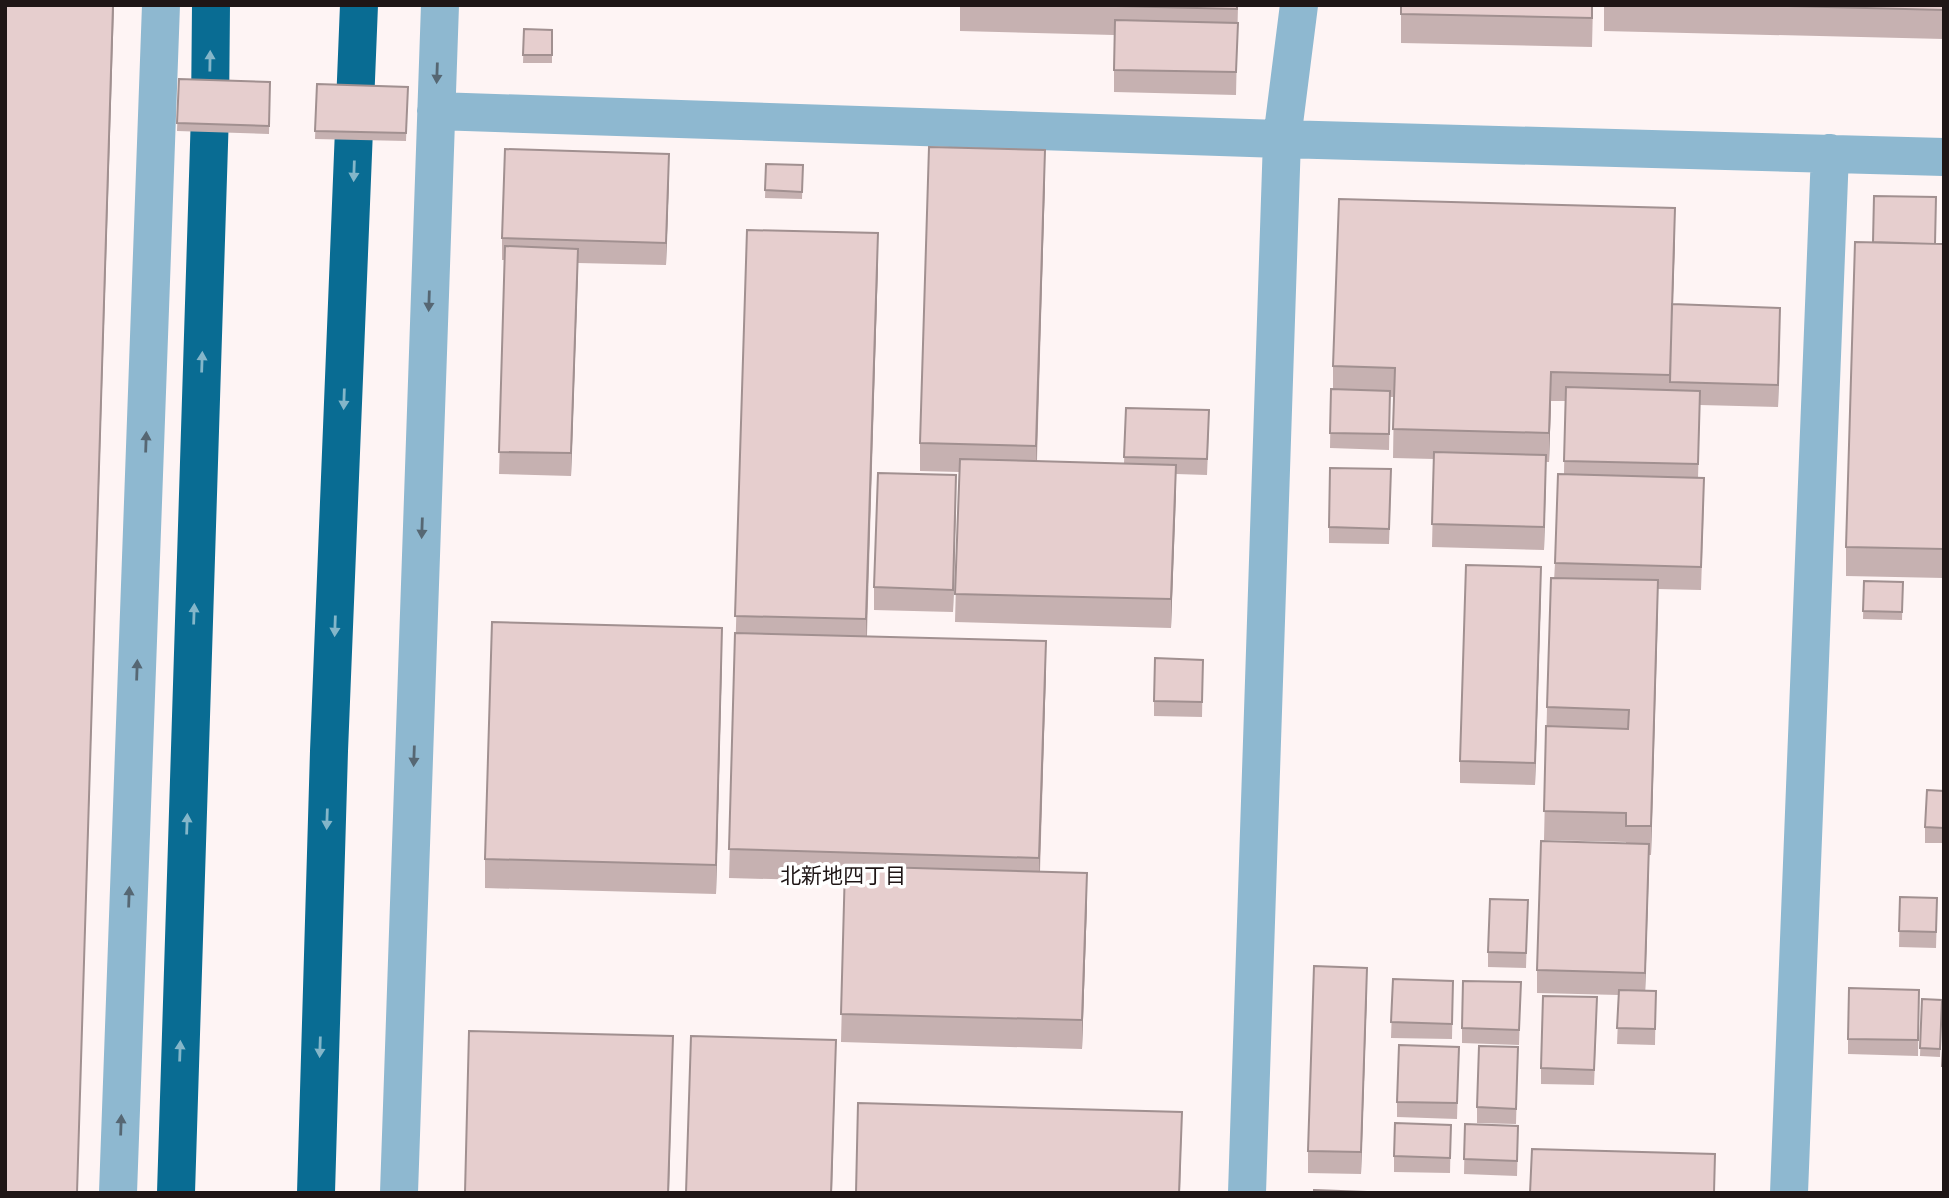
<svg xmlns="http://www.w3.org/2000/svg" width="1949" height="1198" font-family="'DM Sans','Noto Sans JP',sans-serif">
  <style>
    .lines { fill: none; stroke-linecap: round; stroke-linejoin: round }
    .minor { stroke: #8eb8d0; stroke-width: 38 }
    .highway { stroke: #096c93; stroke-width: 38 }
    .wall { fill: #c6b1b1 }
    .shaded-wall { fill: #a19090 }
    .building { fill: #e6cece; stroke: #a19090; stroke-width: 2 }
    .oneway { fill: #84b6c9 }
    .oneway2 { fill: #566773 }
    .labels { text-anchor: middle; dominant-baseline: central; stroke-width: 7; stroke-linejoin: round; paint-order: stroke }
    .neighbourhood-label { font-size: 21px; fill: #1f1616; stroke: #fff }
  </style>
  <rect width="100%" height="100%" fill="#fef4f4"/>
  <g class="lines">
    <path class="minor" d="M436,111L1282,139L1944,157
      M118,1193L161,5
      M399,1193L440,5
      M1247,1193L1282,139L1299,5
      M1789,1193L1830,153"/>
    <path class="highway" d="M176,1193L210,113L211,5
      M316,1193L329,751L359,5"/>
  </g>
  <path class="wall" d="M960,5H1238L1236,95L1114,92V35L960,31Z
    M1401,5H1593L1592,47L1401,43Z
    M1604,5H1944V39L1604,31Z
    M524,29L552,30V63H523Z
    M179,79L270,82L269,134L177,131Z
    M317,84L408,87L406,141L315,139Z
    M766,164L803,165L802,199L765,198Z
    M669,176L666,265L578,263L571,476L499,474L505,260H502V238Z
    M1045,179L1037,461L1124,464L1126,408L1209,426L1207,475L1176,474L1171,628L955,622L959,472L920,471V443Z
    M747,230L878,262L867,636L1046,670L1040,872L1087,902L1082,1049L841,1042L845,881L729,878Z
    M1675,237L1673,304L1780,330L1778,407L1700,405L1698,478L1704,500L1701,590L1658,589L1651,855H1649L1645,991H1656L1655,1045L1617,1044L1619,995L1537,993V970L1626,843V842L1544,840L1547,707L1555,563L1564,474L1565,401H1551L1549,462H1546L1544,550L1432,547L1434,459L1393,458L1394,397H1390L1389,450L1330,448L1331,389L1333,390V366Z
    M1873,242L1944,244V578L1846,576V547Z
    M1391,485L1389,544L1329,543V527Z
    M956,497L953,612L874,610V587Z
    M1864,581L1903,582L1902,620L1863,619Z
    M1541,590L1535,785L1460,783V761Z
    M722,657L716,894L485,888V859Z
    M1203,660L1202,717L1154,716V701Z
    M1944,791V843H1925V827Z
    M1900,897L1937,913L1936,948L1899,947Z
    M1528,900L1526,968L1488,967V952Z
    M1393,979L1453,981L1452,1039L1391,1038Z
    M1521,982L1519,1045L1462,1043V1028Z
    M1367,990L1361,1174L1308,1173V1151Z
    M1919,990L1918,1056L1848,1054V1039Z
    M1922,999L1942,1000L1940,1057L1920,1056Z
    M1597,1013L1594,1085L1541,1084V1068Z
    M1944,1029V1089H1942Z
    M1459,1047L1457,1119L1397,1117V1102Z
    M1518,1047L1516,1124L1477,1123V1107Z
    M1465,1124L1518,1141L1517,1176L1464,1174Z
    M1451,1125L1450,1173L1394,1172V1156Z"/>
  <path class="shaded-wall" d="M113,5H114L77,1193Z
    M1045,150V179L1036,474V446Z
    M669,154V176L666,265V243Z
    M1675,208V237L1670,382Z
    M878,233V262L866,648V619Z
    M578,249V271L571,476V453Z
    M1780,308V330L1778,407V385Z
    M1551,372V401L1549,462V433Z
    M1546,455V478L1544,550V527Z
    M1176,465V494L1171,628V599Z
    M956,475V497L953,612V590Z
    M1541,567V590L1535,785V763Z
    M1658,580V609L1651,855V826Z
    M722,628V657L716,894V865Z
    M1046,641V670L1039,886V858Z
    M1649,844V866L1645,996V973Z
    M1087,873V902L1082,1049V1020Z
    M1367,968V990L1361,1174V1152Z
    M673,1036L669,1193H668Z
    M836,1040L832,1193H831Z
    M1182,1112L1180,1193H1179Z"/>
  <path class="building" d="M5,5H113L77,1193H5Z
    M1075,5H1237V9Z
    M1401,5H1592V18L1401,14Z
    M1746,5H1944V10Z
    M1115,20L1238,23L1236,72L1114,70Z
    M524,29L552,30V55H523Z
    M179,79L270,82L269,126L177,123Z
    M317,84L408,87L406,133L315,131Z
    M929,147L1045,150L1036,446L920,443Z
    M505,149L669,154L666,243L502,238Z
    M766,164L803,165L802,192L765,190Z
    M1874,196L1936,197L1935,244L1873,242Z
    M1339,199L1675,208L1670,375L1551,372L1549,433L1393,429L1395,368L1333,366Z
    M747,230L878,233L866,619L735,616Z
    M1855,242L1944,244V549L1846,547Z
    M505,246L578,249L571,453L499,452Z
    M1672,304L1780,308L1778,385L1670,382Z
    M1566,387L1700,391L1698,464L1564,461Z
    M1331,389L1390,391L1389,434L1330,433Z
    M1126,408L1209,410L1207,459L1124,457Z
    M1434,452L1546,455L1544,527L1432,524Z
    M960,459L1176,465L1171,599L955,594Z
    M1330,468L1391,469L1389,529L1329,527Z
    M878,473L956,475L953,590L874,587Z
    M1558,474L1704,478L1701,567L1555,563Z
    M1466,565L1541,567L1535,763L1460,761Z
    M1551,578L1658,580L1651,826H1626V813L1544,811L1546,726L1628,729L1629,710L1547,707Z
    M1864,581L1903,582L1902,612L1863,611Z
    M492,622L722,628L716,865L485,859Z
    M735,633L1046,641L1039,858L729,849Z
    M1155,658L1203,660L1202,702L1154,701Z
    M1927,790L1944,791V828L1925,827Z
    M1541,841L1649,844L1645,973L1537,970Z
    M845,866L1087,873L1082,1020L841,1014Z
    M1900,897L1937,898L1936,932L1899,931Z
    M1490,899L1528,900L1526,953L1488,952Z
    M1314,966L1367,968L1361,1152L1308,1151Z
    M1393,979L1453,981L1452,1024L1391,1022Z
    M1463,981L1521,982L1519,1030L1462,1028Z
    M1849,988L1919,990L1918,1040L1848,1039Z
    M1619,990L1656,991L1655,1029L1617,1028Z
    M1543,996L1597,997L1594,1070L1541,1068Z
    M1922,999L1942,1000L1940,1049L1920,1048Z
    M1944,1029V1066H1942Z
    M469,1031L673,1036L668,1193H465Z
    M691,1036L836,1040L831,1193H686Z
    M1399,1045L1459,1047L1457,1103L1397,1102Z
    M1479,1046L1518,1047L1516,1109L1477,1107Z
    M858,1103L1182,1112L1179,1193H856Z
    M1395,1123L1451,1125L1450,1158L1394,1156Z
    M1465,1124L1518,1126L1517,1161L1464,1159Z
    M1532,1149L1715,1154L1714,1193H1530Z
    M1314,1190L1394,1193H1314Z"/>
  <defs><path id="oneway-solid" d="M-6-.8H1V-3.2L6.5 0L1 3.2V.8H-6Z" transform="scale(1.75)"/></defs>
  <g class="oneway">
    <use href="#oneway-solid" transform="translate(210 61) rotate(-89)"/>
    <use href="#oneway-solid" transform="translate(354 171) rotate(92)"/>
    <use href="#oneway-solid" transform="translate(202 362) rotate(-88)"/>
    <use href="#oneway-solid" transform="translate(344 399) rotate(92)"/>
    <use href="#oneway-solid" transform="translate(194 614) rotate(-88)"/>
    <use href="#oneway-solid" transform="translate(335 626) rotate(92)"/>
    <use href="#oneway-solid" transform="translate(327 819) rotate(92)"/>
    <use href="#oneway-solid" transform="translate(187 824) rotate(-88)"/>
    <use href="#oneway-solid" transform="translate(320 1047) rotate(92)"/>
    <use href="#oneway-solid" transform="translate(180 1051) rotate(-88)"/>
  </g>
  <g class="oneway2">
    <use href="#oneway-solid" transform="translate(437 73) rotate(92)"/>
    <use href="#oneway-solid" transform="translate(429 301) rotate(92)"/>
    <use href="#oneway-solid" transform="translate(146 442) rotate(-88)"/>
    <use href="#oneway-solid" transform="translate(422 528) rotate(92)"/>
    <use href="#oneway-solid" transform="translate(137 670) rotate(-88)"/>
    <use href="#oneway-solid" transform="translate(414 756) rotate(92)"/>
    <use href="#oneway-solid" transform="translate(129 897) rotate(-88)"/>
    <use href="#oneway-solid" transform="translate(121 1125) rotate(-88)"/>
  </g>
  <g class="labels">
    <g class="neighbourhood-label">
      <text x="843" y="876">北新地四丁目</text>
    </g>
  </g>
  <rect width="1949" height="1198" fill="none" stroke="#1f1616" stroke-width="14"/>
</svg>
